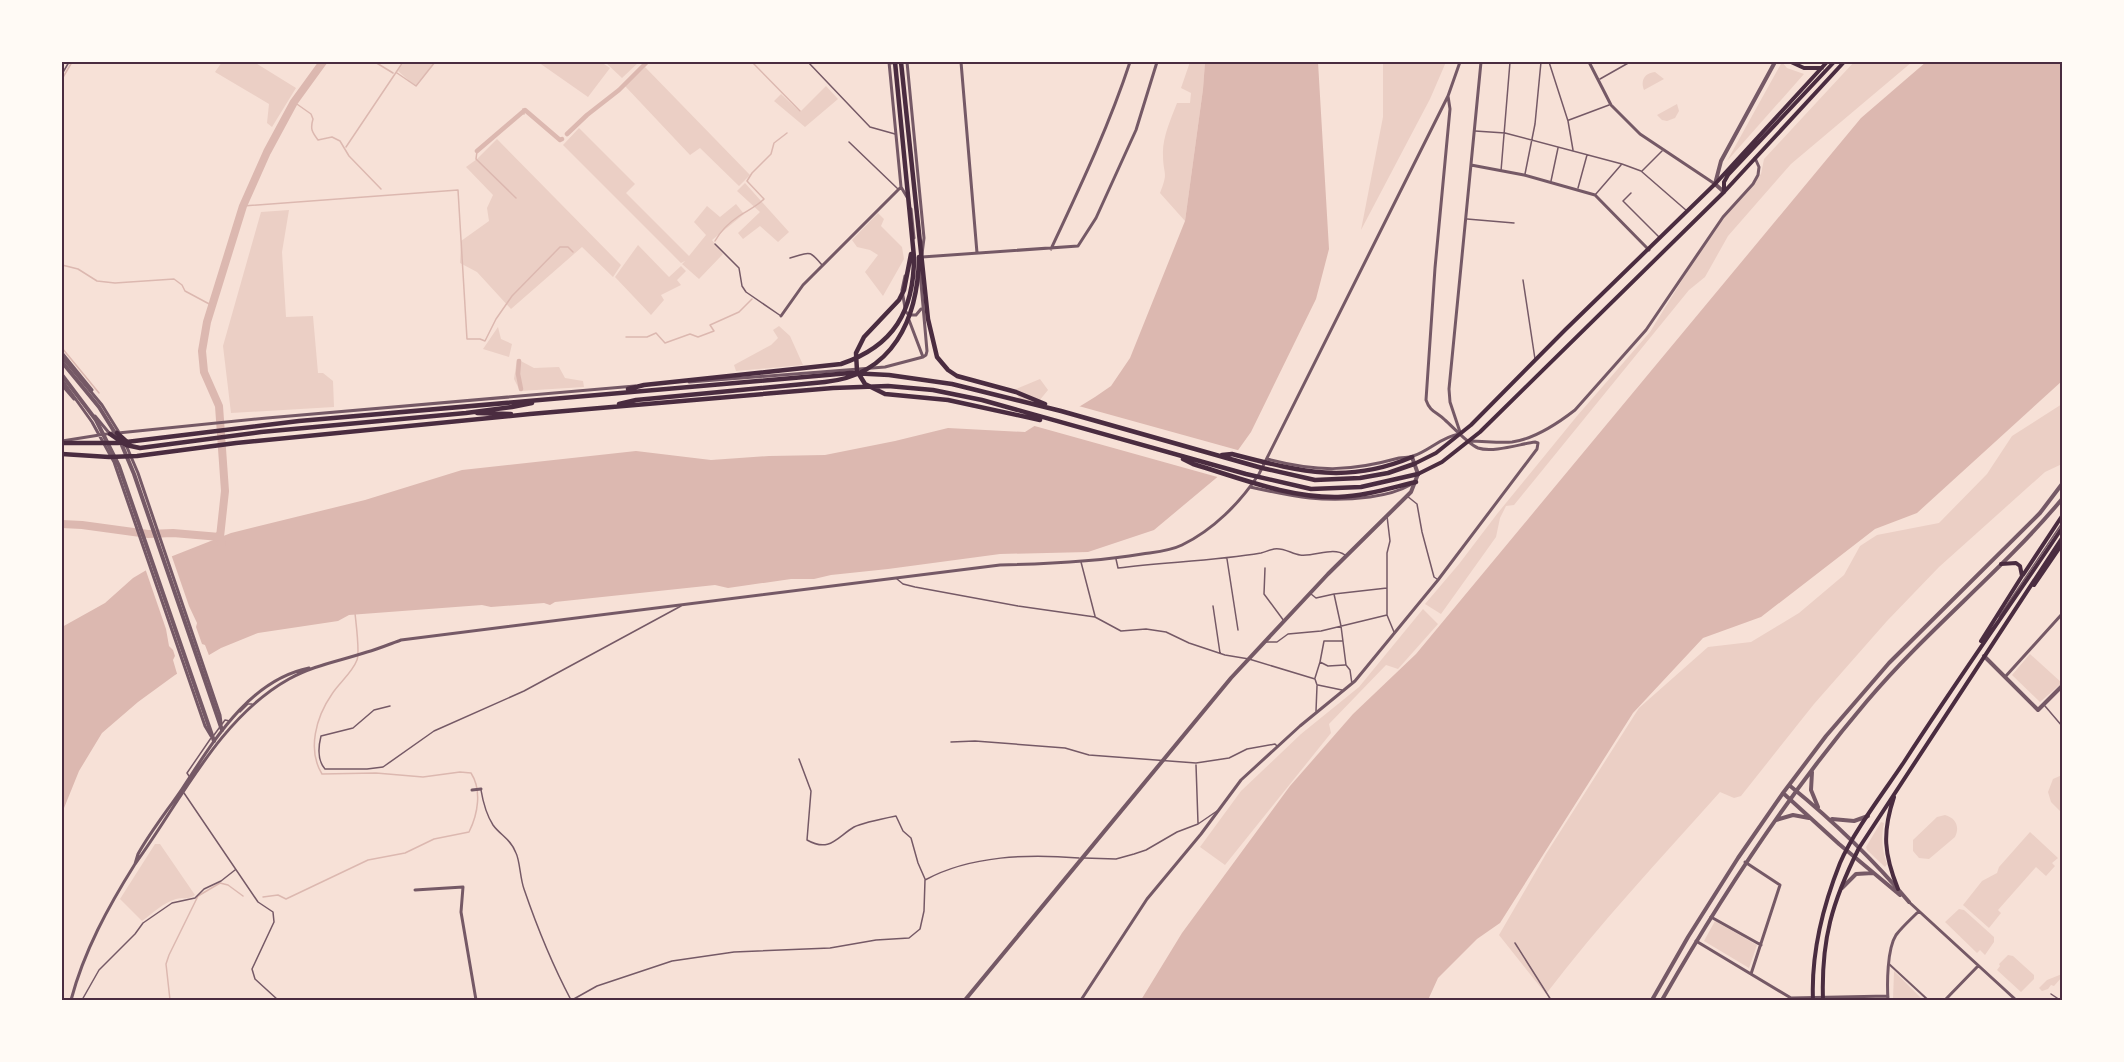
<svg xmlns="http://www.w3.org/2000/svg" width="2124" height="1062" font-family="Lato,sans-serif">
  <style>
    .green { fill: #ebcfc5 }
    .water { fill: #dcb8b0 }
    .pier { fill: #f7e1d7 }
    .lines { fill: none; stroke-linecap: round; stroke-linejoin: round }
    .stream { stroke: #dcb8b0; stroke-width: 1.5 }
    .canal { stroke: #dcb8b0; stroke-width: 4.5 }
    .river { stroke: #dcb8b0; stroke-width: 8 }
    .service { stroke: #755966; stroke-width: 1.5 }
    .pedestrian { stroke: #755966; stroke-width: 2 }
    .minor { stroke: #755966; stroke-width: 3 }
    .tertiary { stroke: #755966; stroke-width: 4 }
    .secondary { stroke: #4a2c40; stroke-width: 4 }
    .trunk { stroke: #4a2c40; stroke-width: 4.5 }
    .neatline { fill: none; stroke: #4a2c40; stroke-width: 2 }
  </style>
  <rect width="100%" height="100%" fill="#f7e1d7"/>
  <path class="green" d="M222,62H254L296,88L272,127L267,123L269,104L215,72Z
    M404,62H435L415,86L398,71Z
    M538,62H601L610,68L588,97Z
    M605,62H624L626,63L639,62L622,78Z
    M1190,62H1205L1203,89L1185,221L1160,193C1169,171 1163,175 1163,155C1162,138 1171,119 1177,103H1190L1191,93L1181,88Z
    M1383,62H1446L1430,99L1361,230L1383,117Z
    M1782,62L1787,68L1804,74L1727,161Z
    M1854,62H1912L1791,164L1728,236L1705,277L1689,290L1514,505L1506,506L1500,518L1496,537L1441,614L1425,604L1459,564L1497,514L1577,416L1650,332L1713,230L1761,174L1764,159Z
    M645,67L750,175L739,186L700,148L690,155L625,86Z
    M1655,72L1664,79L1644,90C1640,80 1645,73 1655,72Z
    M826,86L838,99L805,127L774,101L781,94L800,112Z
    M1677,104L1679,111L1675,118L1667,121L1662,120L1657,115Z
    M579,128L635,184L626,193L689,256L706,235L694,222L707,206L720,217L736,204L744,214L712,240L723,254L699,279L682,264L685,261L681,263L563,145Z
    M497,139L621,265L613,277L582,247L511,309L477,272L460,263L461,241L489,221L487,208L493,195L466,167L477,159Z
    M745,183L789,232L778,242L760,226L743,239L738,233L760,212L737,191Z
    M289,210L282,252L286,317L313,316L318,373H323L333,381L334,407L231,413L223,346L261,212Z
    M878,213L884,219L881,226L902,247L904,259L883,296L865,272L878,255L870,250L857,247L852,240Z
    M638,245L669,277L681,266L686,271L677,280L681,285L661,295L664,300L651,315L615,277Z
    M779,326L790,336L803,365L736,371L734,365L771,345L778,338L773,330Z
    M498,327L501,339L512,344L509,357L483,349Z
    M517,359L534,368L559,367L565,378L583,381L584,387L520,391L514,379Z
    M1040,379L1048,390L1039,401L1020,402L1016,389Z
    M2062,404V464L2045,472L1939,567L1887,621L1814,704L1741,796L1734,798L1720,792C1661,858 1600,923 1546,994L1499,935L1546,854L1639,708L1708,647L1751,642L1799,613L1844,575L1860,546L1877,535L1939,523L1987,474L2012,436Z
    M1423,609L1438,624L1398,669L1386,665L1329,724L1331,733L1225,865L1200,847L1241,791L1301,734L1359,687Z
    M2030,654L2062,683L2040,702L2012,675Z
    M2062,775V813L2051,802L2048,792L2053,779Z
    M1945,815C1956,818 1960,827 1955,837L1929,859L1919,858L1913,851V840L1937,817Z
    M1881,822L1884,823C1881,837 1882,851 1887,864L1885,867L1867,850L1866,847Z
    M2030,832L2058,858L2052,863L2055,866L2046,876L2036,867L1998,910L2001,913L1989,928L1963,905L1982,881L1997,873L1999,867Z
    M155,844H160L195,895C188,900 183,897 176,899C163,903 153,913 142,921L120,899Z
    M1959,909L1964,910L1994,937V942L1985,955L1980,950L1977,953L1945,922Z
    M1715,921L1757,945L1749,968L1704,941Z
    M2008,955L2013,956L2034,975V979L2021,992L1997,970L2000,966L1999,964Z
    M1894,971L1923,1000H1893Z
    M2062,974V977L2054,986L2051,985L2048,989L2042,991L2039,988L2047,980Z"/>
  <path class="water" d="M1205,62H1318L1329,249L1316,299L1251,432L1221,474L1154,530L1088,552L1000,554L888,569L831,575L814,579H791L728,588L715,585L555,602L550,605L544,603L491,607L482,605L349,615L338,621L258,633L221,648L175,675L138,702L102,733L79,771L62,813V627L105,603L133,578L165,559L231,533L365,500L462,470L636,451L711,460L769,456L825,455L895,441L948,428L1025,432L1036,425L1069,413L1095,397L1111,386L1130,358L1185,221L1203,89Z
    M1926,62H2062V381L1917,513L1875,529L1761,617L1703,638L1633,713L1500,923L1477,939L1438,978L1428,1000H1141L1182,933L1290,786L1353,714L1416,654L1861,118Z"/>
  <path class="pier" d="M1075,405L1241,451L1221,478L1031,425Z
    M171,554L189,606L197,623L196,627L202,644L205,645L210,658L178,677L173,660L175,656L173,650L169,646L166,629L145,568Z"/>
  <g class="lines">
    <path class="stream" d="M375,62L393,73
      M752,62L800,111
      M397,73L416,86L435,62
      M62,79L72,62
      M294,102L311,114L313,119C310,129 312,132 318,140L332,137L340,141L349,156L381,189
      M523,109L524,114
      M346,147L403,62
      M477,151L476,159L516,198
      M243,206L458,190L467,339H480L485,341L496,319L512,296L560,247H568L573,252
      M715,241C720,232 730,222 739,216C748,210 756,207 764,199L747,181L752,173L771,154L774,143L787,133
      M62,265L78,269L97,281L115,283L174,279L182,285L185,291L213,306
      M626,337H647L656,333L665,343L690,334L698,337L714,331L710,325L739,312L752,299
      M62,348L99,393
      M263,897L278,895L286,899L368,860L405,853L434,839L469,832C478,814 482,790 471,773L460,772L423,777L376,773L322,774C307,750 316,717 332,694C339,683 352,673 357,660C360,652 356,624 355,613
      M170,1000L166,964L169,955L198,896L220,883L228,885L243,896"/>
    <path class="canal" d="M567,134L587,115L619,90L647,62
      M477,151L525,110L560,140L562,139
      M519,361L518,374L521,389"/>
    <path class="river" d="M62,524L82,525L148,534L173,533L220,537
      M222,546L220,537L225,491L219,406L204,372L202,351L207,322L243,206L267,152L294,102L323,62"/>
    <path class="service" d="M808,62L870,127L895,134
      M1549,62L1568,121L1573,150
      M62,74L69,62
      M1600,79L1630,62
      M1569,120L1609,105
      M1475,131L1505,133L1622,164L1641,171L1687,211
      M849,142L898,189
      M1501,171L1510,62
      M1642,171L1662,151
      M1525,174L1535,124L1541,62
      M1551,181L1558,148
      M1578,188L1587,155
      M1631,193L1623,201L1659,237
      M1595,195L1621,165
      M1467,219L1514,223
      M715,244L739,268L742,286L746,292L781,316
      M790,258C809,253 808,248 822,265
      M1523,280L1535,359
      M1407,496L1417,504L1422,532L1434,577L1437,579
      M1387,516L1390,541L1387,553V615L1394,632
      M1116,559L1118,568C1165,562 1214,561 1261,553C1265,552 1269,550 1274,549C1283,547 1292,554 1300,555C1315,557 1333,546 1345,555
      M1227,559L1238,630
      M1081,562L1095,616
      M1265,568L1264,594L1284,621
      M897,579L903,584L915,587L1018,606L1095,617L1121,631L1146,629L1166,632L1189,643L1225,655L1249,659L1315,679L1317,685
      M1311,594L1316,598L1334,594L1387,588
      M1334,594L1341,626L1346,665L1350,670L1352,684
      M1213,606L1220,653
      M1999,617L2062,523
      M1266,642H1277L1288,634L1321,631L1387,615
      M1320,662L1324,641H1342
      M1315,678L1320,662L1328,666L1345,665
      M1318,685L1342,690
      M390,706L374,710L353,728L321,736C318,748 317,760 325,769H367L383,767L434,731L524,691L681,606
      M2045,706L2062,726
      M1316,711L1317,686
      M240,712L248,704H252
      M214,735L225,720L230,721
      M951,742L975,741L1065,748L1089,755L1196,763L1229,758L1247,749L1275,744L1277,746
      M799,759L811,791L807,840C830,853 837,837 854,827C862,823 886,818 896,816L903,831L911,838L918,863L925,879
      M1196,765L1198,823
      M189,776L187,773L211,738
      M481,790C483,802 486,814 493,825C500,835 511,839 516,853C520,861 520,878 524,889C537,927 552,964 571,1000
      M184,793L258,902L273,912L274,922L252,969L255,979L278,1000
      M1084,858L1116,859L1134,854L1146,850L1177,832L1198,824L1217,811
      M1515,943L1551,1000
      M2051,994L2060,1000
      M82,1000L99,970L135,934L143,923L172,903L195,898L204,889L221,881L235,870
      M572,1000L597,986L672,961L734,952L830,948L876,940L909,938L920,929L924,911L925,880C971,855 1029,854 1079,858"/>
    <path class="pedestrian" d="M1889,964L1928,1000"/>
    <path class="minor" d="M889,62L901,187L907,197
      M907,62L924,238L922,254
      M961,62L977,253
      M1589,62L1611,105L1640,134L1715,184
      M889,63L913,62
      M1471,165L1524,175L1595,195L1649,250
      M911,209L914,238
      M1051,249C1080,187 1109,126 1130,62
      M922,257L1078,246L1096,218L1136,130L1157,62
      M905,308L902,290L905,276
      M906,312L909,315H916L921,309
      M781,316L803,285L901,187
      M909,320L923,357
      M62,353L92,390
      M62,357L102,405L120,434
      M62,380L92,422L114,462L205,726L211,736
      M689,382L885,367L923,357L926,355L927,351L920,272
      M62,385L74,399
      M95,416L110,434
      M1460,432L1450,402L1449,389L1481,62
      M118,433L267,418L635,386
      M62,441L112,433
      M1470,441C1484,441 1498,443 1512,442C1535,439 1557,424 1575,410L1646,330L1723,217L1753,184L1758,175L1759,167L1755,158
      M126,445L138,473L220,715L221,723
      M1267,459C1317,472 1349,472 1399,458C1404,457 1409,458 1413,456C1429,451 1441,437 1459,434
      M1250,487C1295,497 1324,503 1370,497C1384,495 1398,492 1410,485
      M2005,677L2062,614
      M472,790L481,789
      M1745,862L1780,885L1751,974
      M135,864C181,801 219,718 289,679C314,665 340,661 367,652C378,649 390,644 401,640L1000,565C1048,564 1094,562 1142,554C1155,552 1170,551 1182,545C1213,530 1240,503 1259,474L1448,96
      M415,890L463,887L461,912L476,1000
      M1909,902L2016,1000
      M1711,917L1761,945
      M1696,941L1791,998L1888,996
      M71,1000C84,951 108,907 135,864L138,854C151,831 167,811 182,789C213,742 249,680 309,668
      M1081,1000L1147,899L1201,834L1241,780L1300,726L1355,681L1438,580L1537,449L1538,443L1535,442C1520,444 1493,453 1478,448C1468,444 1453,427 1445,420C1437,412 1430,412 1426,400L1435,268L1450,109L1448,96L1460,62
      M1888,1000C1887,984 1887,949 1896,935C1902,927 1911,919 1919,911
      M1945,1000L1978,966"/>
    <path class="tertiary" d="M1724,192L1715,184L1721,161L1775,62
      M62,362L99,407L117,436
      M62,375L96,420L119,466L214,741
      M121,443L134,474L222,730
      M1984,656L2038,710L2062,686
      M1812,772L1811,790L1818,807
      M1789,785C1832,820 1873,859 1909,902
      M1783,793L1839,844L1900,895
      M1832,819L1854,821L1868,816
      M1776,820L1793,815L1809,818
      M1842,888L1856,874L1873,873
      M965,1000L1231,678L1328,574L1411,492L1418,474L1412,457
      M1652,1000L1688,937L1738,858L1783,793L1826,736L1889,663L2040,513L2062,484
      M1662,1000C1722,895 1788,794 1867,701C1928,629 2002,571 2062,499"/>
    <path class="secondary" d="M1791,62L1804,68H1822
      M1724,191V182L1728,175L1834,62
      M1414,464L1436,453L1471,425L1565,330L1715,184L1827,62
      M1418,474L1442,462L1480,432L1724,192L1844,62
      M2023,575L2062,516
      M2034,585L2062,544
      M1981,641L2022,576L2020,566L2016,563L2001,564
      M1894,797C1882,833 1884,854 1898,889
      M1813,1000C1811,954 1823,906 1840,863C1854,831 1884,792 1904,762C1955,683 2010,606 2062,528
      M1823,1000C1821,940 1832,902 1859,848L2062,538"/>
    <path class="trunk" d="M901,62L928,319L937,357L948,370L957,376L1016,392L1045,404
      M911,254L904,290L899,300L864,337L856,353L857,371L865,384L885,394L948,400L1040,420
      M628,389L644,385L841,364C894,346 914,311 914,257L895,62
      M619,404L636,400L825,382C893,375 918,319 919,257
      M477,413L511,414
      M117,433L127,442
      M110,434L126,445L140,448L261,432L466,413L512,407L532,403
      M62,443H118L299,421L850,373L889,375L952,384L1061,411L1262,468L1315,480L1360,478L1388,473L1414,464
      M62,454L109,457L137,456L236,443L530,414L833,388L888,386L933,390L982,400L1246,474L1311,489L1361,487L1418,474
      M1222,455L1232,454C1298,471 1346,485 1412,457
      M1183,459L1193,464C1240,478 1288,498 1338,497C1365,496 1390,488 1416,482"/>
  </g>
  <rect width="2124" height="1062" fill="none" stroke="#fffaf5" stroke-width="126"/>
  <rect x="63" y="63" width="1998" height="936" class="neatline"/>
</svg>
